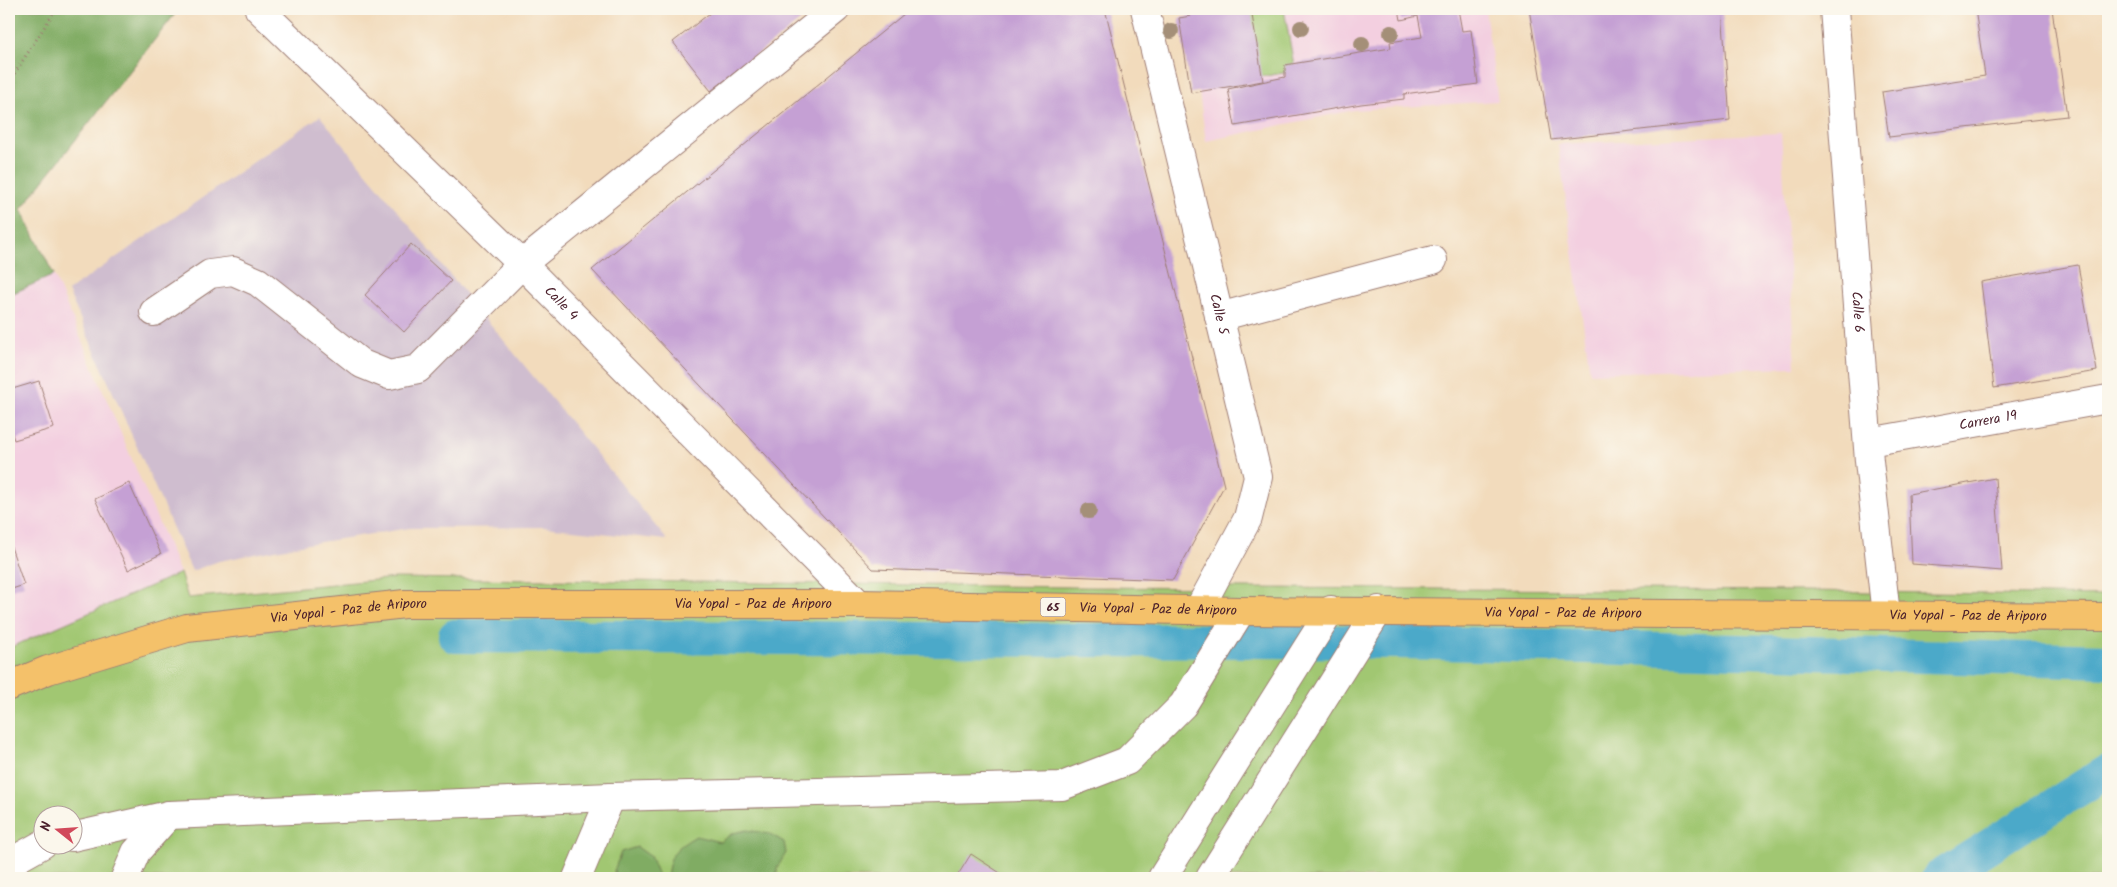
<svg xmlns="http://www.w3.org/2000/svg" width="2117" height="887" font-family="Kalam,sans-serif">
  <style>
    .built { fill: #f3cfe0 }
    .industrial { fill: #cfbdcf }
    .green { fill: #a1c772; stroke: #76734e; fill-rule: evenodd }
    .forest { fill: #80ac64; stroke: #656648 }
    .lines { fill: none; stroke-linecap: round; stroke-linejoin: round }
    .canal { stroke: #4ba9c9; stroke-width: 34 }
    .building { fill: #c5a0d4 }
    .minor-casing { stroke: #9e7d74; stroke-width: 30 }
    .major-casing { stroke: #9e7d74; stroke-width: 30 }
    .path { stroke: #9e7d74; stroke-width: 3; stroke-dasharray: 1 4; stroke-linecap: butt }
    .minor { stroke: #fff; stroke-width: 28 }
    .major { stroke: #f4c16a; stroke-width: 28 }
    .tree { fill: #a48f78 }
    .labels { text-anchor: middle; dominant-baseline: central; stroke-width: 4; stroke-linejoin: round; paint-order: stroke }
    .shield { fill: #fbf7ec; stroke: #7f6065; stroke-width: 1 }
    .shield-label { font-size: 12px; font-weight: bold; fill: #4a1f2b }
    .street-label { font-size: 14px; fill: #4a1f2b; stroke: #fbf7ec }
  </style>
  <rect width="100%" height="100%" fill="#fbf7ec"/>
  <filter id="ink" filterUnits="userSpaceOnUse"><feTurbulence type="fractalNoise" baseFrequency=".02" numOctaves="2"/><feDisplacementMap in="SourceGraphic" scale="10" xChannelSelector="R" yChannelSelector="G"/><feConvolveMatrix kernelMatrix="1 2 1 2 8 2 1 2 1" color-interpolation-filters="sRGB"/></filter>
  <filter id="wash" filterUnits="userSpaceOnUse"><feTurbulence type="fractalNoise" baseFrequency=".0096" numOctaves="4" result="noise"/><feDisplacementMap in="SourceGraphic" scale="20" xChannelSelector="R" yChannelSelector="G"/><feGaussianBlur stdDeviation="1.12" result="paint"/><feColorMatrix in="noise" values="0 0 0 0 0 0 0 0 0 0 0 0 0 0 0 0 0 1.4 0 .05"/><feComposite in="paint" operator="in"/></filter>
  <g filter="url(#wash)">
    <rect width="100%" height="100%" fill="#f2dbbc"/>
    <path class="built" d="M1187,9H1485L1498,101L1354,110L1206,141Z
      M1781,133L1795,367L1590,373L1558,144Z
      M54,275L180,573L9,648V295Z"/>
    <path class="industrial" d="M320,116L667,540L544,527L410,528L301,545L219,561L192,571L68,291Z"/>
    <path class="green" d="M1272,9H1284L1295,71L1260,77L1248,13Z
      M180,573L188,598L396,578L1072,587L1810,591L2108,596V878H9V648ZM42,814H72V844H42Z"/>
    <path class="forest" d="M9,9H179L21,209L54,275L9,295Z
      M747,830L770,834L784,842L786,853L777,868V878H667C670,853 674,849 696,836L720,842L733,833Z
      M637,847L650,856L659,878H615L614,871L621,852Z"/>
    <g class="lines">
      <path class="canal" d="M455,636L1399,642L2108,661
        M1938,878L2108,771"/>
    </g>
    <g id="blocks">
      <path class="building" d="M715,9H815L711,91L673,42Z
        M910,9H1105L1224,486L1173,580L873,569L592,270Z
        M1190,9H1251L1263,81L1191,93L1179,18L1191,16Z
        M1399,9H1458L1462,31L1471,30L1478,84L1404,94V99L1361,104L1235,126L1228,89L1285,77V65L1391,48L1390,42L1422,37L1418,16L1401,20Z
        M1529,9H1722L1730,120L1551,140Z
        M1975,9H2052L2067,116L1889,137L1882,92L1985,76Z
        M411,244L451,281L404,332L365,295Z
        M2078,265L2097,371L1994,388L1981,282Z
        M39,381L54,428L14,440L9,424V390Z
        M1995,478L2002,571L1912,564L1909,494Z
        M129,483L161,554L128,570L95,499Z
        M9,541L24,585L9,590Z
        M971,854L1008,878H956Z"/>
    </g>
  </g>
  <g filter="url(#ink)">
    <use href="#blocks" fill-opacity="0" stroke="#9e7d74" stroke-width="1"/>
    <g class="lines">
      <defs>
        <g id="minor">
          <path id="s1" d="M259,9L522,264L859,604"/>
          <path id="s2" d="M1145,9L1258,477L1248,518L1199,609"/>
          <path id="s3" d="M1834,9L1869,461L1886,615"/>
          <path d="M154,312L210,274L233,271L258,282L362,364L389,375L418,369L522,264L836,9"/>
          <path d="M1219,317L1433,260"/>
          <path id="s4" d="M1869,442L2108,399"/>
          <path d="M72,837L169,815L611,797L1062,786L1127,761L1183,705L1241,611"/>
          <path d="M9,863L43,844"/>
          <path d="M125,878L136,852L169,815"/>
          <path d="M577,878L611,797"/>
          <path d="M1162,878L1331,610"/>
          <path d="M1210,878L1379,610"/>
        </g>
        <g id="major">
          <path id="s5" d="M9,686L48,670L187,628L405,604H859L1241,611L2108,617"/>
        </g>
      </defs>
      <use href="#minor" class="minor-casing"/>
      <use href="#major" class="major-casing"/>
      <path class="path" d="M9,82L56,9"/>
      <use href="#minor" class="minor"/>
      <use href="#major" class="major"/>
    </g>
    <g class="tree">
      <circle cx="1301" cy="28" r="8"/>
      <circle cx="1171" cy="31" r="8"/>
      <circle cx="1391" cy="33" r="8"/>
      <circle cx="1362" cy="44" r="8"/>
      <circle cx="1089" cy="511" r="8"/>
    </g>
  </g>
  <g class="labels">
    <rect class="shield" x="1040.5" y="597.5" width="25" height="19" rx="4"/>
    <g class="shield-label">
      <text x="1053" y="607">65</text>
    </g>
    <g class="street-label">
      <text stroke="none"><textPath href="#s1" startOffset="422">Calle 4</textPath></text>
      <text stroke="none"><textPath href="#s3" startOffset="304">Calle 6</textPath></text>
      <text stroke="none"><textPath href="#s2" startOffset="314">Calle 5</textPath></text>
      <text stroke="none"><textPath href="#s4" startOffset="121">Carrera 19</textPath></text>
      <text stroke="none"><textPath href="#s5" startOffset="755">Via Yopal - Paz de Ariporo</textPath></text>
      <text stroke="none"><textPath href="#s5" startOffset="1160">Via Yopal - Paz de Ariporo</textPath></text>
      <text stroke="none"><textPath href="#s5" startOffset="350">Via Yopal - Paz de Ariporo</textPath></text>
      <text stroke="none"><textPath href="#s5" startOffset="1565">Via Yopal - Paz de Ariporo</textPath></text>
      <text stroke="none"><textPath href="#s5" startOffset="1970">Via Yopal - Paz de Ariporo</textPath></text>
    </g>
  </g>
  <rect width="2117" height="887" fill="none" stroke="#fbf7ec" stroke-width="30"/>
  <g transform="translate(58 830) rotate(287)"><circle r="24" fill="#fbf7ec" stroke="#b4a19f"/>
  <path d="M0-4L9 19L0 12L-9 19Z" fill="#d1495b"/>
  <text y="-8" font-size="14" font-weight="bold" text-anchor="middle" fill="#4a1f2b">N</text>
  </g>
</svg>
